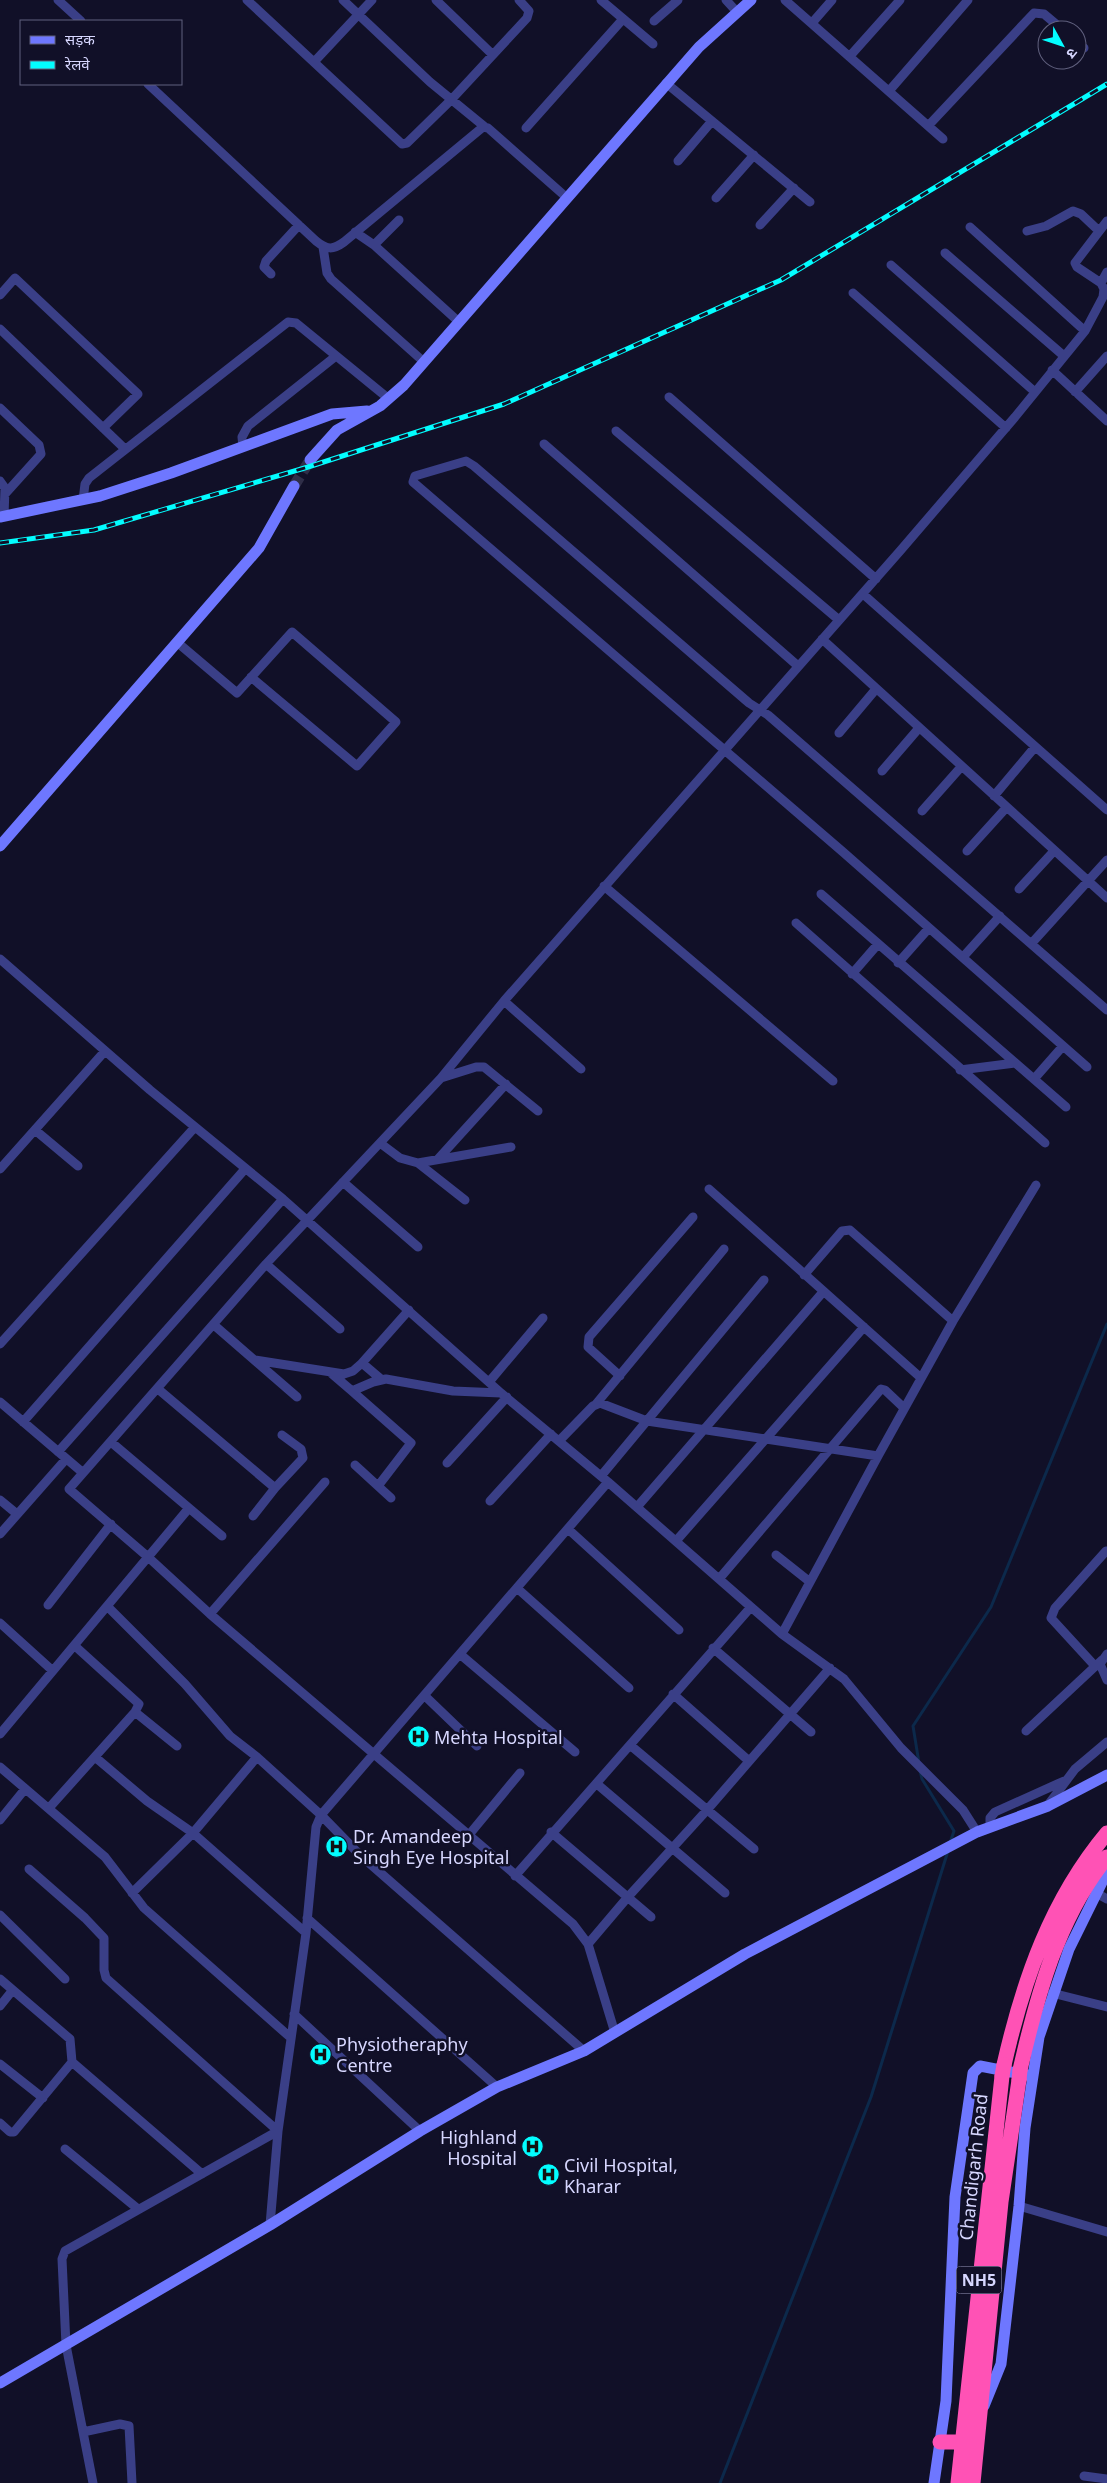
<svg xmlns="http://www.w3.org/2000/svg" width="1107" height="2483" font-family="'Noto Sans','Noto Sans Devanagari',sans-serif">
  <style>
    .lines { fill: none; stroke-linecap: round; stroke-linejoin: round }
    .stream { stroke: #0c294b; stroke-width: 3 }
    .secondary-tunnel { stroke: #2f2e48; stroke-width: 11; stroke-dasharray: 11 5.5; stroke-linecap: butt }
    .street { stroke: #3a3f87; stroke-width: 9 }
    .secondary { stroke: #6e77ff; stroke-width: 11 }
    .highway { stroke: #ff52b5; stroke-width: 15 }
    .rail-casing { stroke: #03fdff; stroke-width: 5 }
    .rail { stroke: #111028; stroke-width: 3; stroke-dasharray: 9; stroke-linecap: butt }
    .highway-bridge { stroke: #ff52b5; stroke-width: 15 }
    .labels { text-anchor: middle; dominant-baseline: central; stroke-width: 5; stroke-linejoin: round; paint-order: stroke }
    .shield { fill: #111028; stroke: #9c9bbe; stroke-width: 1 }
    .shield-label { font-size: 16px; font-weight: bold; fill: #d7d7ff }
    .poi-label { font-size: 18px; fill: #d7d7ff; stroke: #111028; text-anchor: start }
    .street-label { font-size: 18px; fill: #d7d7ff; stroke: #111028 }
  </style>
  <rect width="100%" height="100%" fill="#111028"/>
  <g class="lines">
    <path class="stream" d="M919,1763L913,1726L991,1607L1107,1324
      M920,1771L922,1779L954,1831L950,1843
      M720,2483L871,2097L948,1851"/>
    <path class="secondary-tunnel" d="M294,486L310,460"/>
    <path class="street" d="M58,0L81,21
      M247,0L402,144L407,143L451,100L527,18L529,11L519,0
      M343,0L430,82L485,127
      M436,0L493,55
      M601,0L653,44
      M726,0L737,12
      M785,0L943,139
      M654,21L678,0
      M812,23L832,0
      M1077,42L1084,48
      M850,56L900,0
      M314,62L372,0
      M666,83L810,202
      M148,84L316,241C327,250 333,250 344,242L483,127L488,128L566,197
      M889,91L968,0
      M928,126L1034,13L1044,14L1063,30
      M526,128L623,19
      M678,161L712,121
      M716,198L754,155
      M760,225L794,188
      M970,227L1085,331
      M1027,231L1046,226L1073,211L1081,214L1099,231
      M355,232L374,245L459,322
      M374,245L399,220
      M323,247L327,273L331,279L424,362
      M945,253L1064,356
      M891,265L1035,392
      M271,274L264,267L266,261L299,225
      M1101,283L1077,267L1075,263L1107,221
      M853,293L1006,428
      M0,295L15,278L138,394L103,428
      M0,329L125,449
      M1052,370L1107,421
      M1075,392L1107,356
      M669,397L876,579
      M0,408L39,445L41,454L5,494
      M616,431L839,620
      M544,444L798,666
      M243,447L242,437L248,426L336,356
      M0,481L5,488L4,516
      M83,500L85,484L89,478L288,322L296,323L389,399
      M863,594L1107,810
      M822,639L1107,898
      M178,643L237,693L292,632L396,722L357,766L251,677
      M839,733L876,689
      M882,771L919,728
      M994,796L1035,747
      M922,811L961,767
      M967,851L1006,808
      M604,886L833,1081
      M1019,889L1054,851
      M821,894L1066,1107
      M796,923L1045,1143
      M1031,944L1107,860
      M963,957L1000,916
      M0,959L150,1090L283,1199L501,1393L608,1482L751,1607L782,1634L844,1679L901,1748L963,1810L977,1832
      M898,963L929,928
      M852,974L878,944
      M504,1001L581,1069
      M1087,1067L843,852L413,482L415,476L466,461L474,466L749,703L768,715L1107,1010
      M960,1070L1015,1063
      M441,1078L476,1067H484L538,1111
      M1034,1079L1063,1046
      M35,1130L78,1166
      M380,1143L400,1158L418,1163L511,1147
      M438,1159L506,1084
      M418,1163L465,1200
      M0,1169L105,1051
      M343,1182L418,1247
      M709,1189L921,1378
      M266,1264L340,1329
      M804,1275L842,1231L850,1230L953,1321
      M214,1325L297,1397
      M0,1344L195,1127
      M255,1360L344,1374L353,1371L362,1363
      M331,1373L352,1391
      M620,1376L588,1347L589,1337L693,1217
      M382,1380L362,1363L409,1310
      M489,1382L543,1318
      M158,1389L275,1488
      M0,1402L82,1472
      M596,1404L724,1249
      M23,1422L245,1169
      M559,1441L593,1406L600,1403L647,1421L878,1456L782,1634
      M111,1442L222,1536
      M58,1452L283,1199
      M878,1456L953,1321L1036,1185
      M447,1463L507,1397
      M355,1465L391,1498
      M601,1476L764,1280
      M378,1486L411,1443L352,1391L373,1382L386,1379L453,1391L501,1393
      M0,1500L17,1514
      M490,1501L551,1434
      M637,1507L823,1292
      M253,1516L275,1488L303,1458L301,1449L282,1435
      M568,1529L679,1630
      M0,1534L66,1459
      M676,1541L864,1327
      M776,1555L810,1582
      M719,1579L881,1389L885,1390L904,1408
      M518,1589L629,1688
      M48,1605L111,1524
      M108,1607L185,1684L230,1736L257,1757L321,1815L360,1855L584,2051
      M210,1614L325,1482
      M0,1623L53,1671
      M713,1648L811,1732
      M1107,1654L1100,1664L1107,1680
      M461,1655L575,1752
      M1095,1666L1051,1618L1055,1608L1106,1551
      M673,1694L749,1761
      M425,1696L477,1746
      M135,1712L177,1746
      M1026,1731L1102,1660
      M0,1734L189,1508
      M630,1745L754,1849
      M95,1757L147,1801L193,1833L306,1933
      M0,1767L105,1857L144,1908L291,2038
      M597,1784L725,1893
      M1048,1805L1075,1769L1107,1742
      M49,1808L135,1712L139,1704L75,1646
      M0,1820L25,1789
      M990,1826V1818L995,1812L1064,1781
      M551,1832L651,1917
      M468,1836L520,1773
      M29,1869L85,1918L104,1938V1970L106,1978L278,2131L65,2251L62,2259L66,2345L93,2483
      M515,1876L751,1607
      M132,1893L193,1833L257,1757
      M1096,1893L1107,1899
      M0,1915L65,1979
      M307,1918L497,2087
      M588,1944L627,1898L707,1810L830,1668
      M0,1979L70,2039L72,2062
      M1052,1993L1107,2007
      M0,2006L12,1991
      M294,2014L420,2131
      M615,2033L588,1944L573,1924L210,1614L148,1557L69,1489L266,1264L441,1078L504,1001L900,551L1015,417L1085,331L1103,297L1104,289L1101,283L1107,272
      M0,2064L43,2098
      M0,2123L10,2132H14L72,2062L202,2174
      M65,2149L138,2209
      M1019,2206L1107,2232
      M270,2225L278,2131L306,1933L316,1827L321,1815L608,1482
      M83,2432L120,2424L129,2426L132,2483
      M1084,2476L1107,2479"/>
    <path class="secondary" d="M310,460L337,430L380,406L404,385L699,47L751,0
      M0,517L100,496L171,473L332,414L367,411
      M0,846L259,548L294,486
      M0,2383L270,2225L420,2131L497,2087L584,2051L745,1954L977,1832L1048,1806L1107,1775
      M984,2406L1001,2364L1019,2206L1025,2128L1039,2037L1069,1949L1107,1872
      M934,2483L946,2401L955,2197L973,2073L980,2066L1027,2075"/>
    <path class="highway" d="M1004,2065C1023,1981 1051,1900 1107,1833
      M1020,2070C1037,1996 1058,1917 1107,1857
      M940,2442H962
      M958,2483L1002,2076
      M973,2483L1001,2202L1019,2080"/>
    <defs>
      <path id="rail" d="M0,543L94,530L308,467L504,404L781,280L1107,84"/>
    </defs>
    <use href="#rail" class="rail-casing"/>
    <use href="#rail" class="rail"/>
    <path class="highway-bridge" d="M1002,2076L1004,2065
      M1019,2080L1020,2070"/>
  </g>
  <defs>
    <symbol id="hospital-disc" viewBox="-11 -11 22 22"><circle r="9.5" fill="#03fdff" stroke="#111028"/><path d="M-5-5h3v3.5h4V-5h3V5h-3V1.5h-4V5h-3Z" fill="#111"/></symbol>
  </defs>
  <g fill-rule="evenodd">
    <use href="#hospital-disc" x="406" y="1724" width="25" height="25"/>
    <use href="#hospital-disc" x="324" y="1834" width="25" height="25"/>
    <use href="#hospital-disc" x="308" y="2042" width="25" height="25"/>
    <use href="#hospital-disc" x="520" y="2134" width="25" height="25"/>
    <use href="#hospital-disc" x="536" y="2162" width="25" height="25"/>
  </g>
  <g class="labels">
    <rect class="shield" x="956.5" y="2266.5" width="45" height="27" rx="4"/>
    <g class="shield-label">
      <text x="979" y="2280">NH5</text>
    </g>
    <g class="poi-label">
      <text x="434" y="1737">Mehta Hospital</text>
      <text x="353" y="1836">Dr. Amandeep<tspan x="353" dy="21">Singh Eye Hospital</tspan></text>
      <text x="336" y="2044">Physiotheraphy<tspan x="336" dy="21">Centre</tspan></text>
      <text x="517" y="2137" text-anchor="end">Highland<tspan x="517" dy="21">Hospital</tspan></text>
      <text x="564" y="2165">Civil Hospital,<tspan x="564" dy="21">Kharar</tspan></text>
    </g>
    <g class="street-label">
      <text transform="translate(973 2167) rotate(-84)">Chandigarh Road</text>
    </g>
  </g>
  <rect x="20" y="20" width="162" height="65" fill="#111028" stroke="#60607e"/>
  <rect x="30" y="36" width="25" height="8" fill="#6e77ff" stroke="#60607e"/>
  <text x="65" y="45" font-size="15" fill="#d7d7ff">सड़क</text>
  <rect x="30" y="61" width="25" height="8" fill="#03fdff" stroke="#60607e"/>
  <text x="65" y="70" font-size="15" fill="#d7d7ff">रेलवे</text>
  <g transform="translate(1062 45) rotate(130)"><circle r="24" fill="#111028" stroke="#60607e"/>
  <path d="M0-4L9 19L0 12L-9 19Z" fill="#03fdff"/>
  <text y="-8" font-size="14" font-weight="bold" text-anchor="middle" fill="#d7d7ff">उ</text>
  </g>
</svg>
